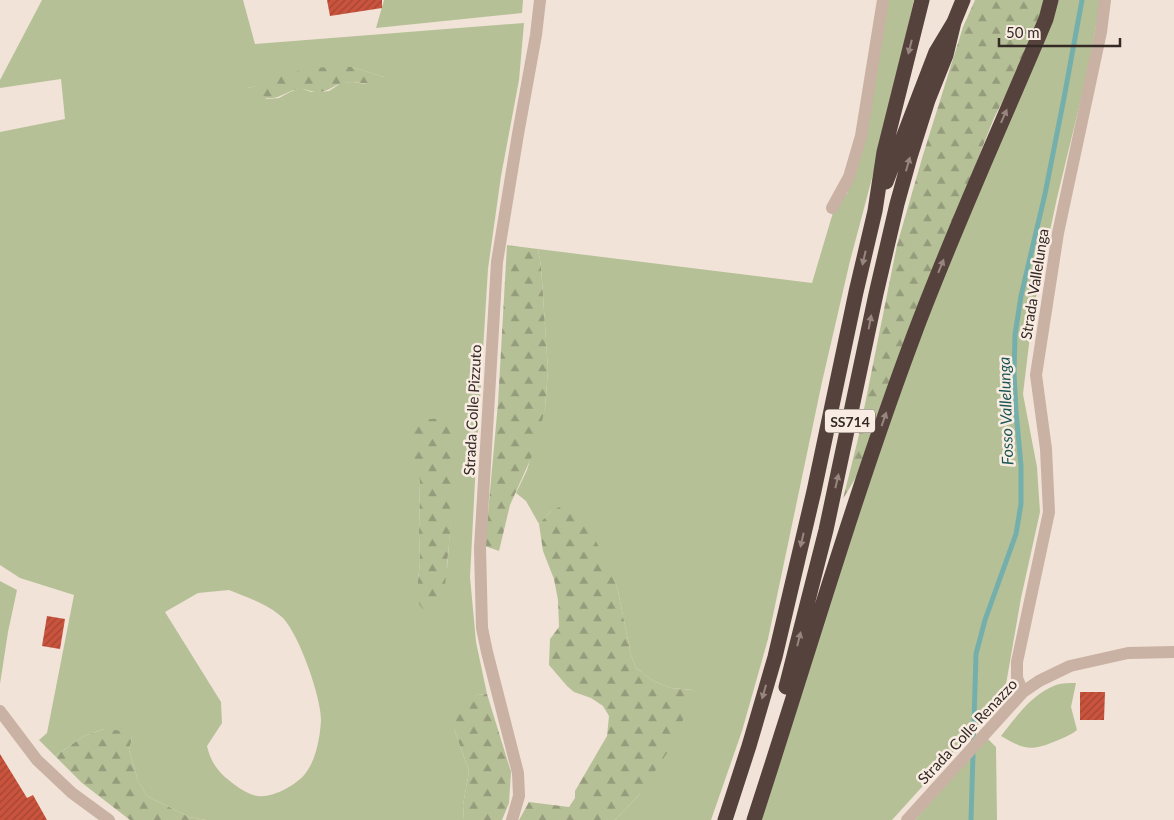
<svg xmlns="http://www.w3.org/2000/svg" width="1174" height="820" font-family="Lato,sans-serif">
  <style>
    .grass { fill: #b6c097; fill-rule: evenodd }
    .forest { fill: url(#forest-firs) }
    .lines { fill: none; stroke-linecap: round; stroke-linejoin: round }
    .stream { stroke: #75afac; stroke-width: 5 }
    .building { fill: url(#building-hatch) }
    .minor { stroke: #c9b1a3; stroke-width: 12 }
    .highway { stroke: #55423c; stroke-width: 15 }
    .oneway { fill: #97867f }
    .labels { text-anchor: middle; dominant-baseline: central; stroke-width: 5; stroke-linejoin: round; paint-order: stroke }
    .shield { fill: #f9ede3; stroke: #6f645e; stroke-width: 1 }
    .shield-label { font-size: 14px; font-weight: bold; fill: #342925 }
    .street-label { font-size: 15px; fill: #342925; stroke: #f9ede3 }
    .water-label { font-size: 16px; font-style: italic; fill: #1a5655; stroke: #f9ede3 }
  </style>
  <defs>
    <pattern id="forest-firs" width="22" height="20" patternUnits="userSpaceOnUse" patternTransform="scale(1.25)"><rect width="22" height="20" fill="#b6c097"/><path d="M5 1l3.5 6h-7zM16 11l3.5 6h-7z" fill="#959c7b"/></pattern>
    <pattern id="building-hatch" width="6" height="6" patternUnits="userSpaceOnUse" patternTransform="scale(1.25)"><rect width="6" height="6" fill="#c9533d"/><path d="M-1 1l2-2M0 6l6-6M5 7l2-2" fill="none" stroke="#a44533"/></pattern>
  </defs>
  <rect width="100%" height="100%" fill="#f1e3d7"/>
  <path class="grass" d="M42,0H243L255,44L524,23L519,80L501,176L488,269L475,481L470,577L476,642L487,694L476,695L454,729L469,771L463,805L464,820H206L189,817L147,796L138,781L129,750L132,738L104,729L84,736L55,756L39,740L47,733L74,595L20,578L0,565V132L65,119L61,79L0,88V80ZM352,67L384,77L366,84L352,82L341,83L329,91L320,92H311L301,88L290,92L279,98L267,99L247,88ZM420,480L453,492L447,568L418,581L420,561L419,535ZM229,590C246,597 270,605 283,618C299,635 321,696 321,720C320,738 316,760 305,774C296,785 273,798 258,796C250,795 242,790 235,785C220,774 211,764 207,746L222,723L221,702L165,612L198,593Z
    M384,0H523L522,13L376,28Z
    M887,0H914L884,133L850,261L822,382L768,639L742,731L711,820H615L639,795L693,690L671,688L653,681L636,668L631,655L617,586L605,563L551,511L539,524L526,501L516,493L527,470L545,408L548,370L541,266L538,249L812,283L837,199L847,194L861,151Z
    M1055,0H1101L1087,74L1057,198L1033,311L1023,394L1037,467L1040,512L1021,598L1005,690L980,723L892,820H759L886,427L924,321Z
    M0,581L17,590L8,632L0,684Z
    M1076,683L1071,707L1077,730C1071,735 1063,738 1056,741C1030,752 1024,749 1001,736C1016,717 1033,693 1056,685C1062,683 1070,683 1076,683Z
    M987,738L996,747L997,820H915Z"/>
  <path class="forest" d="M975,0H1046L1022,63L994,118L950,229L859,472L843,499L858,439L897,245L923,155L963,27Z
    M352,67L384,77C370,89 360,80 344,83C334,84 329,92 318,92C312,93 305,88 300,89C287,90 280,100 266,98C257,97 253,94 246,88C264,86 277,76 294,72C312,66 333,67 352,67Z
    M507,245L538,249L541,266L548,370L545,408L536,447L510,505L499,551L485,546L498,403Z
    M442,418L453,435L457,461L444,596L436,612L428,616L419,604L418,581L420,561L419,535L420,480L412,456L410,440L420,420Z
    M566,504L579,514L594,537L617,586L631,655L636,668L653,681L671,688L693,690L677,738L639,795L615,820H519L529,802L569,807L575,798V791L607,736L609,716L603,706L591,698L574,692L567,686L549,665L550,639L559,627L558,600L554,579L543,551L539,524L551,511Z
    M487,694L511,772L509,803L502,820H464L463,805L469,771L454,729V712L476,695Z
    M104,729L124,731L132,738L129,750L138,781L147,796L189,817L206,820H130L82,783L55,756L84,736Z"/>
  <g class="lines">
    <path class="stream" d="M971,820L976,654L985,620L1016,534L1021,504V466L1016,411L1014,373L1015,335L1021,296L1045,194L1064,98L1082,0"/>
  </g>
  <path class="building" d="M327,0H382V8L330,16Z
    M47,616L65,619L60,649L42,646Z
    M1080,692H1105L1104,720H1080Z
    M0,754L27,798L33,795L47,820H0Z"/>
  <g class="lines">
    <path class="minor" d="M832,208L849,177L861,136L883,0
      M1023,692L1017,678V662L1049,512L1046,449L1036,375L1058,233L1101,32L1105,0
      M0,711L37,760L72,793L109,820
      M512,820L519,796L518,773L487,652L482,628L480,548L497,262L518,134L536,35L540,0
      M907,820L1023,692L1039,681L1070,666L1128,653L1174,652"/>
    <path class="highway" d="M886,182L936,52L954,22L963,0
      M786,687L826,530L876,294L897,204L910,157L928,100L946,55L954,22
      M725,820L749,746L775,657L814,491L856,292L875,211L884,152L922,0
      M754,820C807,658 854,495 914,335C954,228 1002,124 1046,19L1051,0"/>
  </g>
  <defs><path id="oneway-solid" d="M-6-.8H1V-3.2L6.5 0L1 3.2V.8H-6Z" transform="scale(1.25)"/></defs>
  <g class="oneway">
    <use href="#oneway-solid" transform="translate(910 47) rotate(104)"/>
    <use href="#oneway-solid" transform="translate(1004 116) rotate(-66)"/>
    <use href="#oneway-solid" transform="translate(908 164) rotate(-74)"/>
    <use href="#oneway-solid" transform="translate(864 258) rotate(103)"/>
    <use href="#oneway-solid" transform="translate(941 266) rotate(-68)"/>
    <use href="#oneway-solid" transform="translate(870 322) rotate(-79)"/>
    <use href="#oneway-solid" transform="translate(884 419) rotate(-71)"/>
    <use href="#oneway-solid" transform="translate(837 481) rotate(-77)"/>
    <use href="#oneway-solid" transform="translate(802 540) rotate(103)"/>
    <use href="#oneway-solid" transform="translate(799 639) rotate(-76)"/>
    <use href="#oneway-solid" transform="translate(764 692) rotate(106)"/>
  </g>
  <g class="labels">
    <rect class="shield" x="825" y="409.5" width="50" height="23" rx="4"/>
    <g class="shield-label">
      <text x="850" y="421">SS714</text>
    </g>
    <g class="street-label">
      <text transform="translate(1034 284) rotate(-81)">Strada Vallelunga</text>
      <text transform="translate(472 410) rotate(-87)">Strada Colle Pizzuto</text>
      <text transform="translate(967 731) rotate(-47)">Strada Colle Renazzo</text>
    </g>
    <g class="water-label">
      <text transform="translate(1005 411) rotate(-92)">Fosso Vallelunga</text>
    </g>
  </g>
  <path d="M999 38v8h121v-8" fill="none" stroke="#342925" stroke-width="2.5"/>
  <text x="1006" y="38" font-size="15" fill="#342925" stroke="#f9ede3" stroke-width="4" paint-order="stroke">50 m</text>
</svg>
